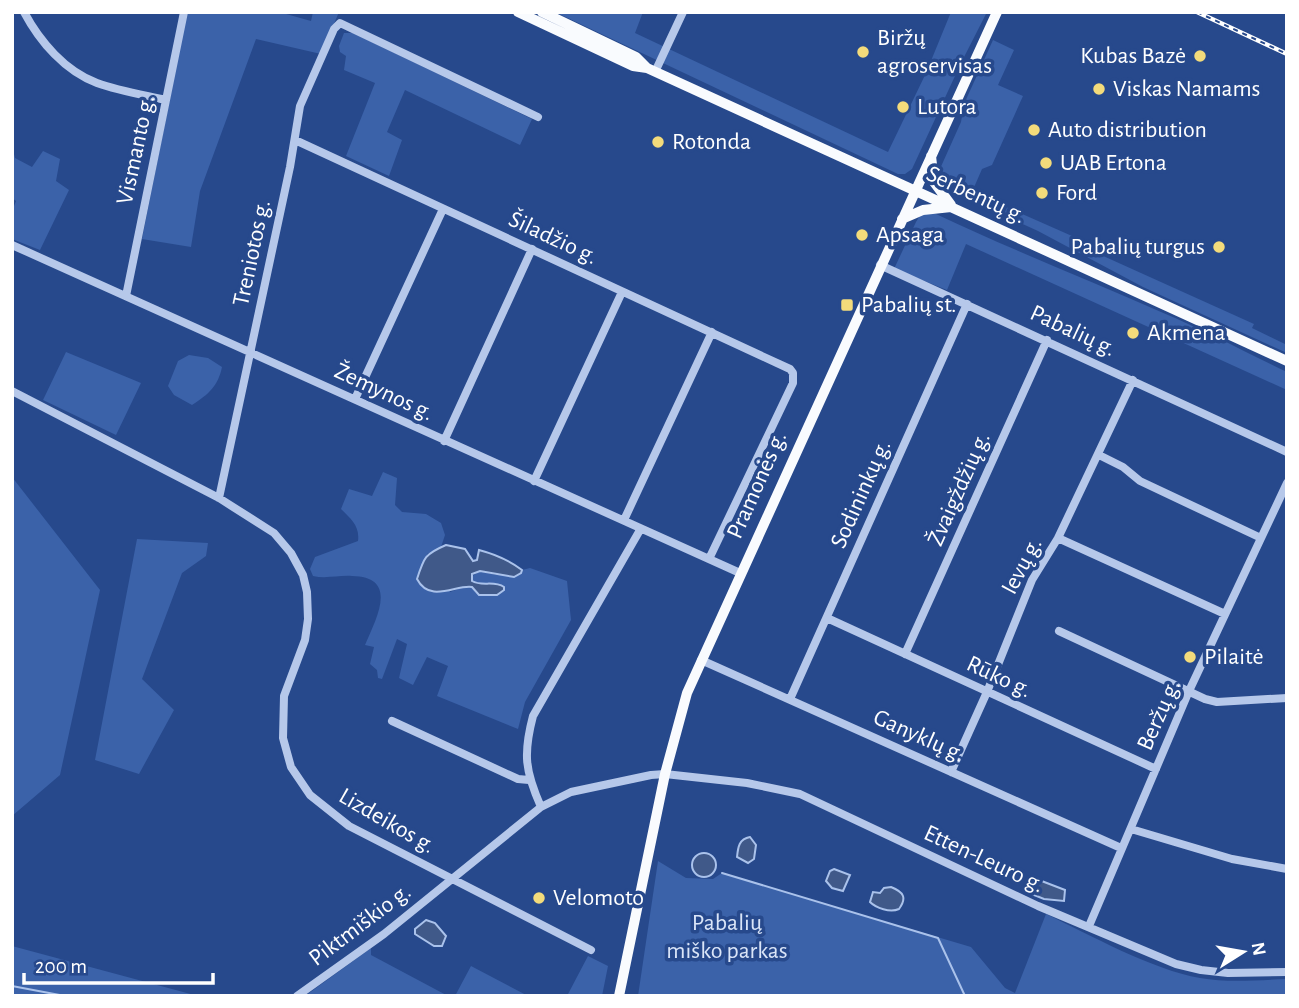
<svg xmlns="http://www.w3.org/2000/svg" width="1299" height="1008" font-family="'Alegreya Sans',sans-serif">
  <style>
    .green { fill: #3b62a9 }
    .water { fill: #405989; stroke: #aac2eb; stroke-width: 2 }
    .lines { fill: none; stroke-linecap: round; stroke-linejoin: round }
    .stream { stroke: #aac2eb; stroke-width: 2 }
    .minor { stroke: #b6c8ea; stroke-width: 8 }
    .major { stroke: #f9fbfe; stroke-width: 10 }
    .rail-casing { stroke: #fff; stroke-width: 4.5 }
    .rail { stroke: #27498c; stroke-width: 2; stroke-dasharray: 5; stroke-linecap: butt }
    .poi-dot { fill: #f3db7b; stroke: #27498c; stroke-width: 2.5 }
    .labels { text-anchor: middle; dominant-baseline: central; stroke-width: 7; stroke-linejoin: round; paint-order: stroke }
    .poi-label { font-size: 24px; fill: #fff; stroke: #27498c; text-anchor: start }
    .street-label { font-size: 24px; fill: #fff; stroke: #27498c }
    .park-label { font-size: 24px; fill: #dae5f8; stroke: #27498c }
  </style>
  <rect width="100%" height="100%" fill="#27498c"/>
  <path class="green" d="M187,12H279L311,21L313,12H339L321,54L256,39L200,191L191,247L142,239Z
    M555,12H643L635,33L888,152L926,73L951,12H987L961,63L912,169L905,174H898Z
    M344,33H353L532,119L520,145L405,90L387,132L402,140L389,176L346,156L375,83L344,70L346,56L340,52L339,46Z
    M993,40L1014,50L998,85L1023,96L992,165L982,169L972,192L1072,236L1070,241L1254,324L1252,328L1287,345V353L1143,287L1038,231L944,188L938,178L939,171L961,122L964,104Z
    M12,146L15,158L32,167L43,151L60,159L56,181L69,190L40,250L12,239V211L16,201L12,198Z
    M926,214H936C1010,249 1086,279 1161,312C1204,330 1245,352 1287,372V390L966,244L947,290L894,269L916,222L919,217Z
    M66,352L141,383L116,435L43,400Z
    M189,355L208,358L222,367C218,386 209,394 192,405L174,395L168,386L178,361Z
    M383,472L397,478L395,505L402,512L426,514L441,523L445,535L441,547L427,554L450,592L467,586L472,587L476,593L482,596L485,584H477L472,581L471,577L480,571L496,575L521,573L522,570L530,568L567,581L571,620L525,702L518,729L437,696L448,666L427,657L413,685L399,678L407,644L397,639L382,679L378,678L377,670L370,664L374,647L365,645C377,617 399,577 352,576C339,575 326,579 313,576L310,569L315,557L358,541C360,526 351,519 341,509L349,489L372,496Z
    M12,477L100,590L60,775L12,816Z
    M137,539L208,543L206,556L182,573L142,679L174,710L139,774L95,760Z
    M658,861L686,878L713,879L722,873L971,947L1005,988L1015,993L1046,914C1090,935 1153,970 1200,978C1228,983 1258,980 1287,979V996H638Z
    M12,946L198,996H12Z
    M371,948V955L448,996H305Z
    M588,956L608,966L602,996H567Z
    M471,966L528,996H455Z"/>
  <path class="water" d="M446,545L465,549L473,561L477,560L479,550C494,554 509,560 522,570L521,573L514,577L480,571L472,574V581C482,587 494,580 504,587V590L497,595H479L472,587C457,584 430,604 417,579C424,557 425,554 446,545Z
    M750,837L756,845L754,859L748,863L737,857C738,847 739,839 750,837Z
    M692 865a12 12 0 1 1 24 0a12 12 0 1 1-24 0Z
    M834,869L850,875L843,891L832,888L826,881L830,871Z
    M1039,880L1065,890L1064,901L1044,899L1029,893L1035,882Z
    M891,887C904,892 907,898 899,909C890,913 876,908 870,902L873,892L880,893L884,888Z
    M426,920L435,923L446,936L442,946H434L415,934V929Z"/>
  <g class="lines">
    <path class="stream" d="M722,873L938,938L965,996
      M12,986L65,996"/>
    <path class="minor" d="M24,12C40,42 65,71 97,83C119,91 144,95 166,100
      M655,72L683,12
      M295,140L790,369L793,373V383L709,559
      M12,245L740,573
      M880,265L1287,452
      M126,296L184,12
      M12,391L219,498L274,533L291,553L303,575L307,592L308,619L305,640L284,696L283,738L291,767L310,795L349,826L591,950
      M355,399L443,209
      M444,441L532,249
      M1099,455L1123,467L1140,481L1261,538
      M534,481L622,292
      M219,498L290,167L300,106L334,29L340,23L538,117
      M624,520L712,332
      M1058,538L1225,614
      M827,618L1156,769
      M1059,631L1205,699L1217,702L1287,698
      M905,654L1047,340
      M701,660L1121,848
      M790,699L967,304
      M392,721L518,779L529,780
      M951,772L987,692L1032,580L1058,538L1133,380
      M541,807C525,771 523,754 533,716L640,530
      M1131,829L1232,859L1287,869
      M1089,926L1189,691L1287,483
      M297,996L384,934L541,807L571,792L651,775L665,774L747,783L800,794L1038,906L1176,964L1201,970L1228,973L1287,972"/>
    <path class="major" d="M518,12L633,66L647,68L1287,361
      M542,12L636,57L647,68
      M931,156L934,182L951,205
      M902,219L923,210L951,207
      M619,996L665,774L687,693L997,12"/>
    <defs>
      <path id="rail" d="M1197,12L1287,54"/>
    </defs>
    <use href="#rail" class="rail-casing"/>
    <use href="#rail" class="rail"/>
  </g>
  <g class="poi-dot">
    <circle cx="863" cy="52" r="7"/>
    <circle cx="1200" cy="56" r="7"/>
    <circle cx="1099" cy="89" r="7"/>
    <circle cx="903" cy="107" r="7"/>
    <circle cx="1034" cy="130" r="7"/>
    <circle cx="658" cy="142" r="7"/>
    <circle cx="1046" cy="163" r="7"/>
    <circle cx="1042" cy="193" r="7"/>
    <circle cx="862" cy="235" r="7"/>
    <circle cx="1219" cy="247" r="7"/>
    <rect x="840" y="298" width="14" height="14" rx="3.5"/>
    <circle cx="1133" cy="333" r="7"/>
    <circle cx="1190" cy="657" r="7"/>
    <circle cx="539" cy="898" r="7"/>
  </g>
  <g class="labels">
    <g class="poi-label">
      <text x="877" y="38">Biržų<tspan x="877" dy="28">agroservisas</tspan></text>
      <text x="1186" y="56" text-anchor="end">Kubas Bazė</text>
      <text x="1113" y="89">Viskas Namams</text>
      <text x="917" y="107">Lutora</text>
      <text x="1048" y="130">Auto distribution</text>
      <text x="672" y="142">Rotonda</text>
      <text x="1060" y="163">UAB Ertona</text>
      <text x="1056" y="193">Ford</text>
      <text x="876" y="235">Apsaga</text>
      <text x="1205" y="247" text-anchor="end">Pabalių turgus</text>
      <text x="861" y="305">Pabalių st.</text>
      <text x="1147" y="333">Akmena</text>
      <text x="1204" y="657">Pilaitė</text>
      <text x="553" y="898">Velomoto</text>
    </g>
    <g class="street-label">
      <text transform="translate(136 150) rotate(-78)">Vismanto g.</text>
      <text transform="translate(976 195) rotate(25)">Serbentų g.</text>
      <text transform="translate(553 238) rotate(25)">Šiladžio g.</text>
      <text transform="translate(252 253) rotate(-78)">Treniotos g.</text>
      <text transform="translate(1073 331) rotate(25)">Pabalių g.</text>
      <text transform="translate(384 392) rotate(25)">Žemynos g.</text>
      <text transform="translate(757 485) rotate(-66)">Pramonės g.</text>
      <text transform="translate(959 489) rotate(-66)">Žvaigždžių g.</text>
      <text transform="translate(861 494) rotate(-66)">Sodininkų g.</text>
      <text transform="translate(1022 566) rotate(-62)">Ievų g.</text>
      <text transform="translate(999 677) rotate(25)">Rūko g.</text>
      <text transform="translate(1159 715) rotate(-66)">Beržų g.</text>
      <text transform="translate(919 736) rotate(24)">Ganyklų g.</text>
      <text transform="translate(387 821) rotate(30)">Lizdeikos g.</text>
      <text transform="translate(984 859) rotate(25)">Etten-Leuro g.</text>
      <text transform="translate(360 925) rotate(-37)">Piktmiškio g.</text>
    </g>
    <g class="park-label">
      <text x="727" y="923">Pabalių<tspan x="727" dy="28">miško parkas</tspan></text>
    </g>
  </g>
  <rect width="1299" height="1008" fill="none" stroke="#ffffff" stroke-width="28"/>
  <g transform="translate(1243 952) rotate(79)" stroke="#27498c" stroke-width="5" paint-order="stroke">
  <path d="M0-5L12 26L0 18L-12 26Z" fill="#ffffff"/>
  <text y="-10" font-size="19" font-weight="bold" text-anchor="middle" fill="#ffffff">N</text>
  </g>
  <path d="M24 973v10h189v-10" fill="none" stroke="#ffffff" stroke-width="3.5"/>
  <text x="35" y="973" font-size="21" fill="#ffffff" stroke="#27498c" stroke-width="5" paint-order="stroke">200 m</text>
</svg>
